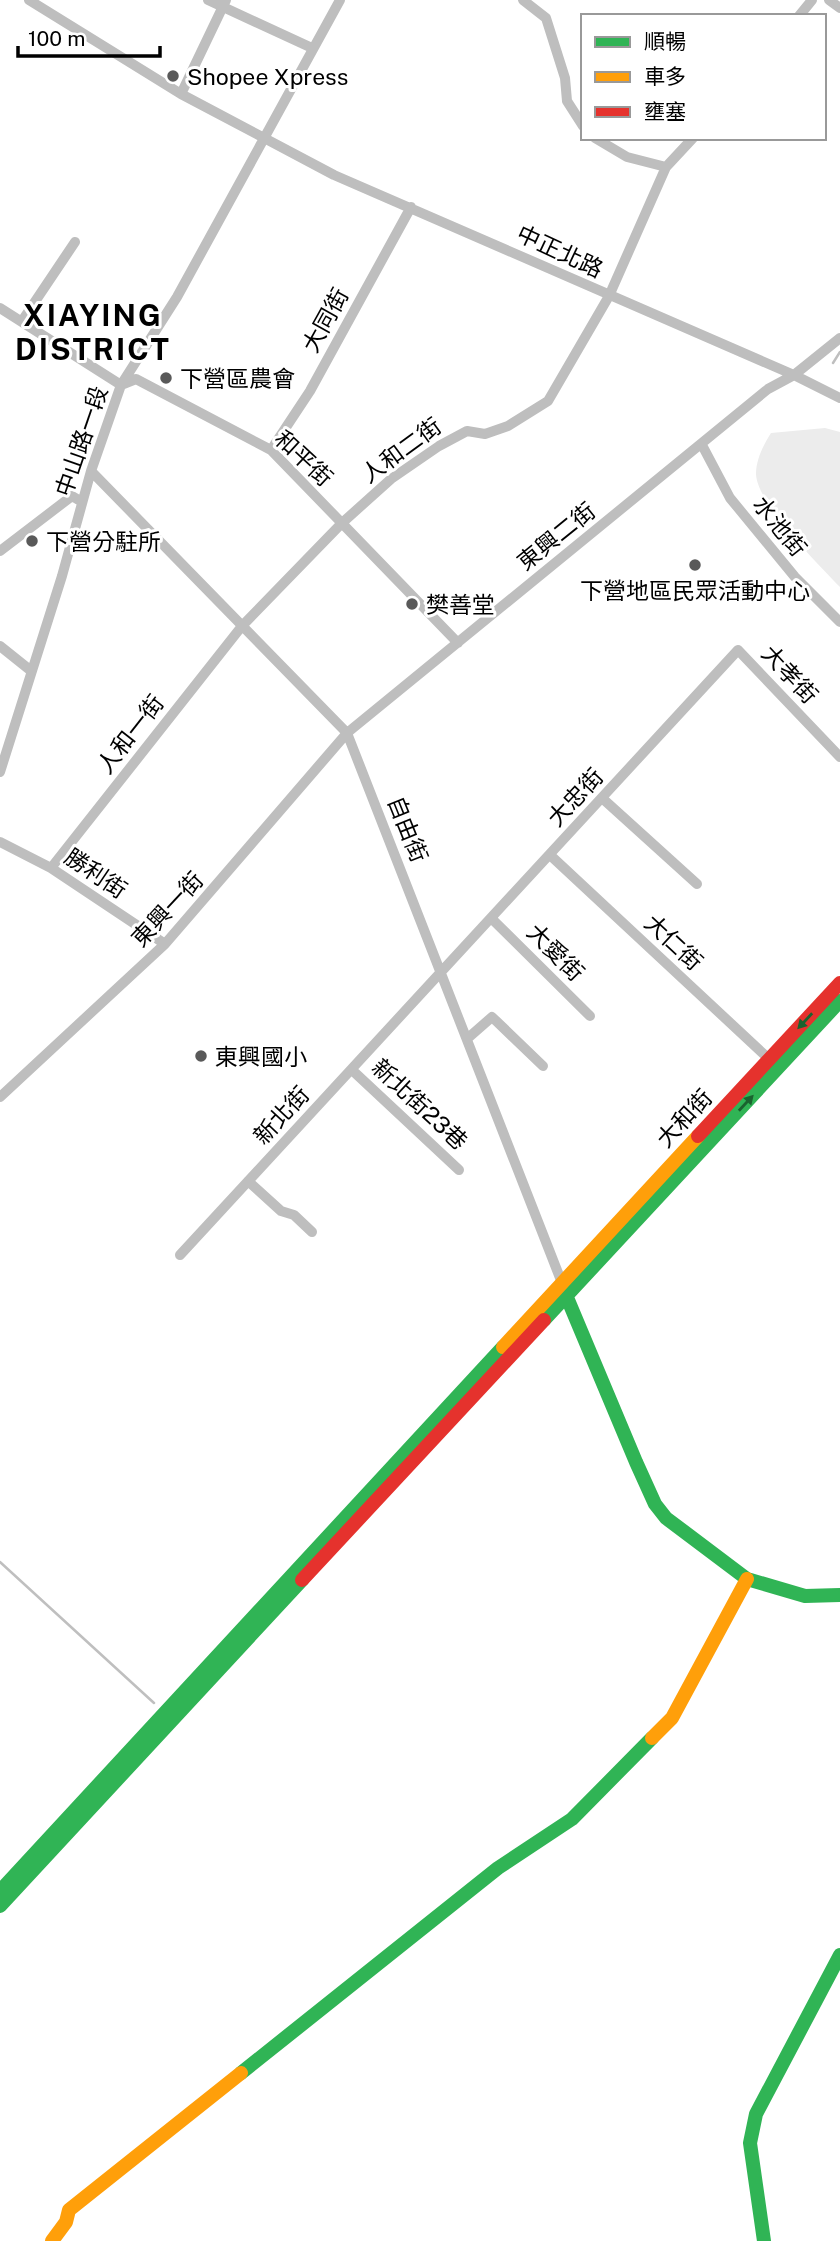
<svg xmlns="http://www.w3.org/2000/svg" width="840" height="2241" font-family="'Public Sans','Noto Sans TC',sans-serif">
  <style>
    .green { fill: #ececec }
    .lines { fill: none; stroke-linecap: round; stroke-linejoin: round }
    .stream { stroke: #bfbfbf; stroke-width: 2.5 }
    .street { stroke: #bebebe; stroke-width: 10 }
    .fast { stroke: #30b455; stroke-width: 14 }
    .slow { stroke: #ff9f0a; stroke-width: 14 }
    .jam { stroke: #e5322d; stroke-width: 14 }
    .oneway { fill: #1a632f }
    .poi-dot { fill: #595959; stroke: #fff; stroke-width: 2.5 }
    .labels { text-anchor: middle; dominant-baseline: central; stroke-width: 6; stroke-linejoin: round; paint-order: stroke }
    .poi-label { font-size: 23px; fill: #000; stroke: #fff; text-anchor: start }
    .street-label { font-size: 23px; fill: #000; stroke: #fff }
    .district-label { font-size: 30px; font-weight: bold; letter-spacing: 2px; fill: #000; stroke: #fff }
  </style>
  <rect width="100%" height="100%" fill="#fff"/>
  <path class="green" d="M825,428L840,432V587C819,565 757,504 756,474C756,459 764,444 771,433Z"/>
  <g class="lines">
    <path class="stream" d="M833,363L840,352
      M0,1562L154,1703"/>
    <path class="street" d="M29,0L181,94L334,175L794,375L840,398
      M208,0L312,48
      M523,0L546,18L565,78L567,101L583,126
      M829,0L840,8
      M799,16L812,0
      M181,94L226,0
      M595,138L627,157L666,167
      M0,308L121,385
      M22,321L75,242
      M121,385L136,379L271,450L458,643
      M702,445L730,498L795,577L840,622
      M271,450L310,391L411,207
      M91,471L347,733L562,1283
      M0,551L72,496L82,502
      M0,646L30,670
      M0,772L62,576L91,471L121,385L177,297L340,0
      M602,798L697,884
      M0,842L51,868L165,944
      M550,855L769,1059
      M51,868L242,626L342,523L391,479L439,446L467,431L485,434L508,426L548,401L609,296L666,167L693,138
      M492,919L590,1016
      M468,1038L492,1017L543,1066
      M352,1070L459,1170
      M0,1097L165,944L347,733L768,389L794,375L840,338
      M248,1181L281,1211L294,1215L312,1232
      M180,1255L738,650L840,757"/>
    <path class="fast" d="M563,1288L636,1462L655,1504L666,1518L747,1579L805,1596L840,1595
      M544,1320L840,1001
      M0,1891L503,1347
      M0,1906L302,1580
      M241,2073L498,1868L572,1819L652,1738
      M764,2241L750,2143L756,2114L840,1955"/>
    <path class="slow" d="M503,1347L698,1136
      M652,1738L672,1718L747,1579
      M52,2241L66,2222L69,2210L241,2073"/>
    <path class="jam" d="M698,1136L840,983
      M302,1580L544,1320"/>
  </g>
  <defs><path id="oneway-solid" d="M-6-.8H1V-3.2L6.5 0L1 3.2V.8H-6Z" transform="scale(1.75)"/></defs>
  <g class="oneway">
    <use href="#oneway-solid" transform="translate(805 1021) rotate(133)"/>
    <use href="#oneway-solid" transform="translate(746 1103) rotate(-47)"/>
  </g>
  <g class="poi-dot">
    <circle cx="173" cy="76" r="7"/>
    <circle cx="166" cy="378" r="7"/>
    <circle cx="32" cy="541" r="7"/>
    <circle cx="695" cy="565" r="7"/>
    <circle cx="412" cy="604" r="7"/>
    <circle cx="201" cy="1056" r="7"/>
  </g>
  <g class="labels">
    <g class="poi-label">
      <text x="187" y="76">Shopee Xpress</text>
      <text x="180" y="378">下營區農會</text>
      <text x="46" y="541">下營分駐所</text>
      <text x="695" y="590" text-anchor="middle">下營地區民眾活動中心</text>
      <text x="426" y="604">樊善堂</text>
      <text x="215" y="1056">東興國小</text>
    </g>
    <g class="street-label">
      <text transform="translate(560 251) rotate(25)">中正北路</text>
      <text transform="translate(325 320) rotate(-61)">大同街</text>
      <text transform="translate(81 441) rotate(-71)">中山路一段</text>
      <text transform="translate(401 450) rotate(-36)">人和二街</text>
      <text transform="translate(304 458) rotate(43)">和平街</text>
      <text transform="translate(780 526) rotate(51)">水池街</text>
      <text transform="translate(556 536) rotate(-39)">東興二街</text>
      <text transform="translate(790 674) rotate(47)">大孝街</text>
      <text transform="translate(130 734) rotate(-52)">人和一街</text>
      <text transform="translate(575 797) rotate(-47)">大忠街</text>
      <text transform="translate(408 829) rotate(68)">自由街</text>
      <text transform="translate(96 873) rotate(34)">勝利街</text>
      <text transform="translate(167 909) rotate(-47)">東興一街</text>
      <text transform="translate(674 942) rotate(43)">大仁街</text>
      <text transform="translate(556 952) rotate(45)">大愛街</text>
      <text transform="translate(420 1104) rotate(43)">新北街23巷</text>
      <text transform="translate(281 1115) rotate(-47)">新北街</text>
      <text transform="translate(684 1118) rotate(-47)">大和街</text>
    </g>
    <g class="district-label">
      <text x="93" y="315">XIAYING<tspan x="93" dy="34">DISTRICT</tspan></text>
    </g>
  </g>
  <rect x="581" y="14" width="245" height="126" fill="#ffffff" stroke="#999999" stroke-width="2"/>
  <rect x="595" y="37" width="35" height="10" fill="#30b455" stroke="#999999" stroke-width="2"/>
  <text x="644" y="49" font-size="21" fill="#000000">順暢</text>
  <rect x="595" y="72" width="35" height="10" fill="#ff9f0a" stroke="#999999" stroke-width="2"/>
  <text x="644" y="84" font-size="21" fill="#000000">車多</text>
  <rect x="595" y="107" width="35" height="10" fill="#e5322d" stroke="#999999" stroke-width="2"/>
  <text x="644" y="119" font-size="21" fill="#000000">壅塞</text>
  <path d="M18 46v10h142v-10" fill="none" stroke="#000000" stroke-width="3.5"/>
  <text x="28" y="46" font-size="21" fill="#000000" stroke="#ffffff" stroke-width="5" paint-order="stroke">100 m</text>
</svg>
